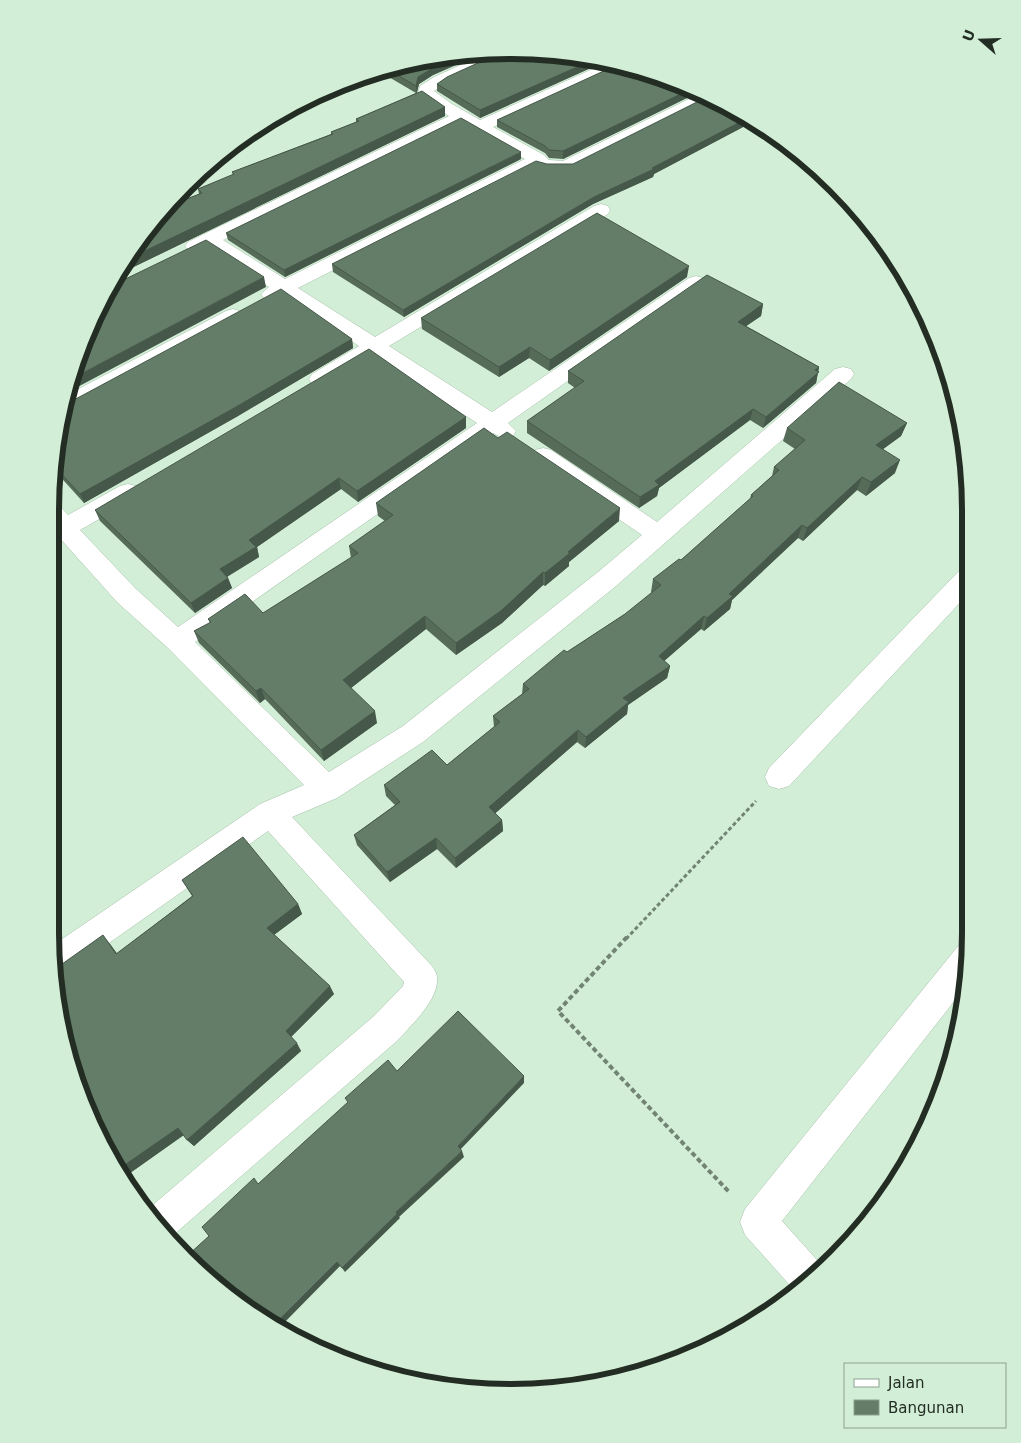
<svg xmlns="http://www.w3.org/2000/svg" width="1021" height="1443" font-family="'DejaVu Sans',sans-serif">
  <style>
    .lines { fill: none; stroke-linecap: round; stroke-linejoin: round }
    .street-casing { stroke: #a5c0a9; stroke-width: 1 }
    .path-far1 { stroke: #728474; stroke-width: 3; stroke-dasharray: 4 2.5; stroke-linecap: butt }
    .path { stroke: #728474; stroke-width: 4; stroke-dasharray: 5 3; stroke-linecap: butt }
    .street { fill: #fff; fill-rule: evenodd }
    .wall { fill: #566c59 }
    .shaded-wall { fill: #465849 }
    .building { fill: #647d68; stroke: #465849 }
    .rim { fill: none; stroke: #232d24; stroke-width: 6 }
  </style>
  <rect width="100%" height="100%" fill="#d2eed6"/>
  <g class="lines">
    <defs>
      <path id="street" d="M510,52L508,55L446,83L434,91L452,104L480,120L608,62L624,65L623,67L493,127L544,155L549,160L563,161L701,93L715,98L572,170H547L536,167L298,288L375,337L594,206L601,204L608,206L610,210L608,214L389,346L492,412L689,278L696,276L703,278L706,282L703,286L508,423L516,431L513,436L505,439L493,433L195,642L329,772L403,726L598,572L642,535L535,462L532,456L535,450L543,448L551,450L657,522L835,369L843,367L851,369L854,374L851,379L616,586L423,742L337,798L292,817L432,966C434,969 437,974 437,977C439,1000 412,1024 398,1040L171,1237L147,1210L374,1016L403,986L404,982L268,831L65,974L56,977L52,946L260,804L304,785L168,648L117,602L50,527L51,502L58,504L68,515L120,486L128,484L136,486L140,492L136,498L80,530L135,588L178,627L477,423L374,356L328,384L320,386L312,384L309,379L312,374L359,346L283,296L271,300L264,298L261,294L269,287L208,247L195,252L188,250L185,246L188,242L202,235L449,116L420,96L418,93L420,86L434,77L487,53ZM461,123L525,159L285,279L223,240Z
        M233,309L240,311L243,315L240,319L73,410L62,411L69,394L226,311Z
        M968,569V594L789,786L779,789L769,786L765,777L769,768L959,571Z
        M970,941V962L966,986L782,1221L824,1268L814,1279L795,1291L745,1235L740,1222L745,1209L959,945Z"/>
    </defs>
    <use href="#street" class="street-casing"/>
    <path class="path-far1" d="M626,939L756,801"/>
    <path class="path" d="M627,937L558,1011L730,1193"/>
    <use href="#street" class="street"/>
  </g>
  <path class="wall" d="M540,51L604,62L480,118L437,91V84Z
    M483,53L433,75L419,84L417,93L445,107V116L115,276L174,204L199,194L198,189L233,175L232,172L331,134V132L356,122V119L416,93L382,73V70L450,54Z
    M629,66L699,92L563,159L549,158L545,153L497,127V120Z
    M746,120L745,126L654,174L653,177L593,204L404,317L333,272L332,264L547,164H573Z
    M521,159L285,277L228,240L226,233Z
    M687,277L549,371L529,358L499,377L422,329L421,318Z
    M763,304L761,316L746,326L819,367L816,383L763,428L750,420L659,488L657,496L639,508L527,433V421L575,388L568,383V371Z
    M352,339L353,348L238,416L84,503L55,471H54L59,420L70,402Z
    M466,417V428L358,502L341,489L257,547L259,557L227,577L228,578L232,588L195,613L100,521L95,510Z
    M907,423L901,436L883,449L895,473L866,496L857,490L803,541L798,538L732,600L730,609L704,631L701,629L664,661L670,666L667,678L628,705L627,714L585,748L577,742L495,813L502,820L503,831L456,868L437,849L390,882L357,845L354,835L395,805L386,796L384,785L447,765L494,727L493,716L522,694L523,684L567,652L625,614L652,593L651,592L653,579L681,560L750,499L751,495L772,476L774,467L795,449L783,441L787,428Z
    M376,503L619,521L569,562V566L545,586L543,585L502,623L456,655L426,629L351,688L377,723L324,761L265,699L260,703L199,643L194,631L210,623L208,619L263,613L351,558L349,546L385,521L378,516Z
    M182,880L298,904L302,914L274,935L334,994L291,1037L301,1051L194,1146L187,1140L184,1135L123,1178L66,1052L110,944L117,954L192,896Z"/>
  <path class="shaded-wall" d="M483,53L433,75L419,84L416,94V86L418,77L433,68L465,54Z
    M593,60L604,62L480,118V110Z
    M691,89L699,92L563,159V151Z
    M445,107V116L115,276L130,258Z
    M742,115L749,119L746,120L745,126L654,174L653,177L593,204L404,317L403,310L594,197L652,168Z
    M521,152V159L285,277L284,270Z
    M689,266L687,277L549,371L550,360Z
    M264,277L266,287L70,391L75,377Z
    M763,304L761,316L736,333L738,322Z
    M352,339L353,348L238,416L84,503L80,494Z
    M530,347L529,358L499,377V367Z
    M819,367L816,383L763,428L766,417Z
    M753,409L750,420L659,488L657,496L639,508L640,497L655,481Z
    M466,417V428L358,502L357,491Z
    M907,423L901,436L871,458L876,445Z
    M900,460L895,473L866,496L871,482Z
    M862,477L857,490L803,541L807,528Z
    M339,478L341,489L257,547L259,557L223,579L220,569L249,540Z
    M620,508L619,521L569,562V566L545,586V573L568,552Z
    M802,525L798,538L732,600L730,609L704,631L707,618L729,594Z
    M543,572V585L502,623L456,655V643Z
    M228,578L232,588L195,613L191,603Z
    M425,616L426,629L346,692L343,680Z
    M704,616L701,629L656,668L659,656Z
    M670,666L667,678L628,705L627,714L585,748L586,737L623,698Z
    M261,688L265,699L260,703L256,691Z
    M375,711L377,723L324,761L321,750Z
    M578,730L577,742L490,818L489,807Z
    M502,820L503,831L456,868L455,858Z
    M436,838L437,849L390,882L387,872Z
    M298,904L302,914L271,937L267,928Z
    M103,935L110,944L124,963L116,954Z
    M330,986L334,994L290,1038L286,1031Z
    M297,1043L301,1051L194,1146L187,1140Z
    M524,1076V1083L459,1151L458,1146Z
    M178,1128L185,1134L123,1178L119,1169Z
    M462,1151L464,1157L399,1217L400,1218L345,1272L342,1268L396,1212Z
    M337,1262L341,1265L282,1325L277,1322Z
    M265,1310L271,1313L267,1316L262,1313Z"/>
  <path class="building" d="M540,51L593,60L480,110L437,84L447,77L502,52Z
    M450,54H465L433,68L418,77L416,86L387,69Z
    M619,64L629,66L691,89L563,151L549,150L545,146L497,120Z
    M422,91L445,107L130,258L166,214L168,213H167L174,204L202,193L198,189L234,174L232,172L333,134L331,132L359,121L356,119Z
    M709,96L714,97L742,115L740,116L746,119L652,168L654,169L594,197L403,310L332,264L536,161L547,164H573Z
    M461,118L521,152L284,270L226,233Z
    M597,213L689,266L550,360L530,347L499,367L421,318Z
    M206,240L264,277L75,377L110,286L113,285Z
    M707,275L763,304L738,322L819,367L815,370L819,372L766,417L753,409L655,481L659,485L640,497L527,421L584,381L568,371Z
    M281,289L352,339L236,407L80,494L54,466L59,420L66,402H70Z
    M369,349L466,417L357,491L339,478L249,540L256,547L220,569L228,578L191,603L95,510Z
    M839,382L907,423L876,445L900,460L871,482L862,477L807,528L802,525L729,594L733,596L707,618L704,616L659,656L670,666L623,698L629,702L586,737L578,730L489,807L502,820L455,858L436,838L387,872L354,835L400,802L384,785L432,750L447,765L500,722L493,716L529,689L523,684L564,650L567,652L625,614L661,585L653,579L679,559L681,560L753,496L751,495L779,470L774,467L805,440L787,428Z
    M484,428L498,438L507,432L620,508L568,552L570,553L545,573L543,572L502,610L456,643L425,616L343,680L375,711L321,750L261,688L256,691L194,631L211,622L208,619L245,594L263,613L358,553L349,546L393,515L376,503Z
    M243,837L298,904L267,928L330,986L286,1031L297,1043L187,1140L178,1128L119,1169L66,1052L55,969L103,935L116,954L193,896L182,880Z
    M458,1011L524,1076L458,1146L462,1151L396,1212L397,1214L342,1268L337,1262L277,1322L273,1320L265,1310L262,1313L207,1279L187,1256L209,1236L202,1227L254,1178L258,1184L348,1102L345,1098L388,1060L397,1071Z"/>
  <path d="M0 0H1021V1443H0ZM510 59H511A451 451 0 0 1 962 510V933A451 451 0 0 1 511 1384H510A451 451 0 0 1 59 933V510A451 451 0 0 1 510 59Z" fill="#d2eed6" fill-rule="evenodd"/>
  <path class="rim" d="M510 59H511A451 451 0 0 1 962 510V933A451 451 0 0 1 511 1384H510A451 451 0 0 1 59 933V510A451 451 0 0 1 510 59Z"/>
  <rect x="844" y="1363" width="162" height="65" fill="#d2eed6" stroke="#8ca18f"/>
  <rect x="854" y="1379" width="25" height="8" fill="#ffffff" stroke="#8ca18f"/>
  <text x="888" y="1388" font-size="15" fill="#232d24">Jalan</text>
  <rect x="854" y="1400" width="25" height="15" fill="#647d68" stroke="#8ca18f"/>
  <text x="888" y="1413" font-size="15" fill="#232d24">Bangunan</text>
  <g transform="translate(981 40) rotate(290)" stroke="#d2eed6" stroke-width="4" paint-order="stroke">
  <path d="M0-4L9 19L0 12L-9 19Z" fill="#232d24"/>
  <text y="-8" font-size="14" font-weight="bold" text-anchor="middle" fill="#232d24">U</text>
  </g>
</svg>
